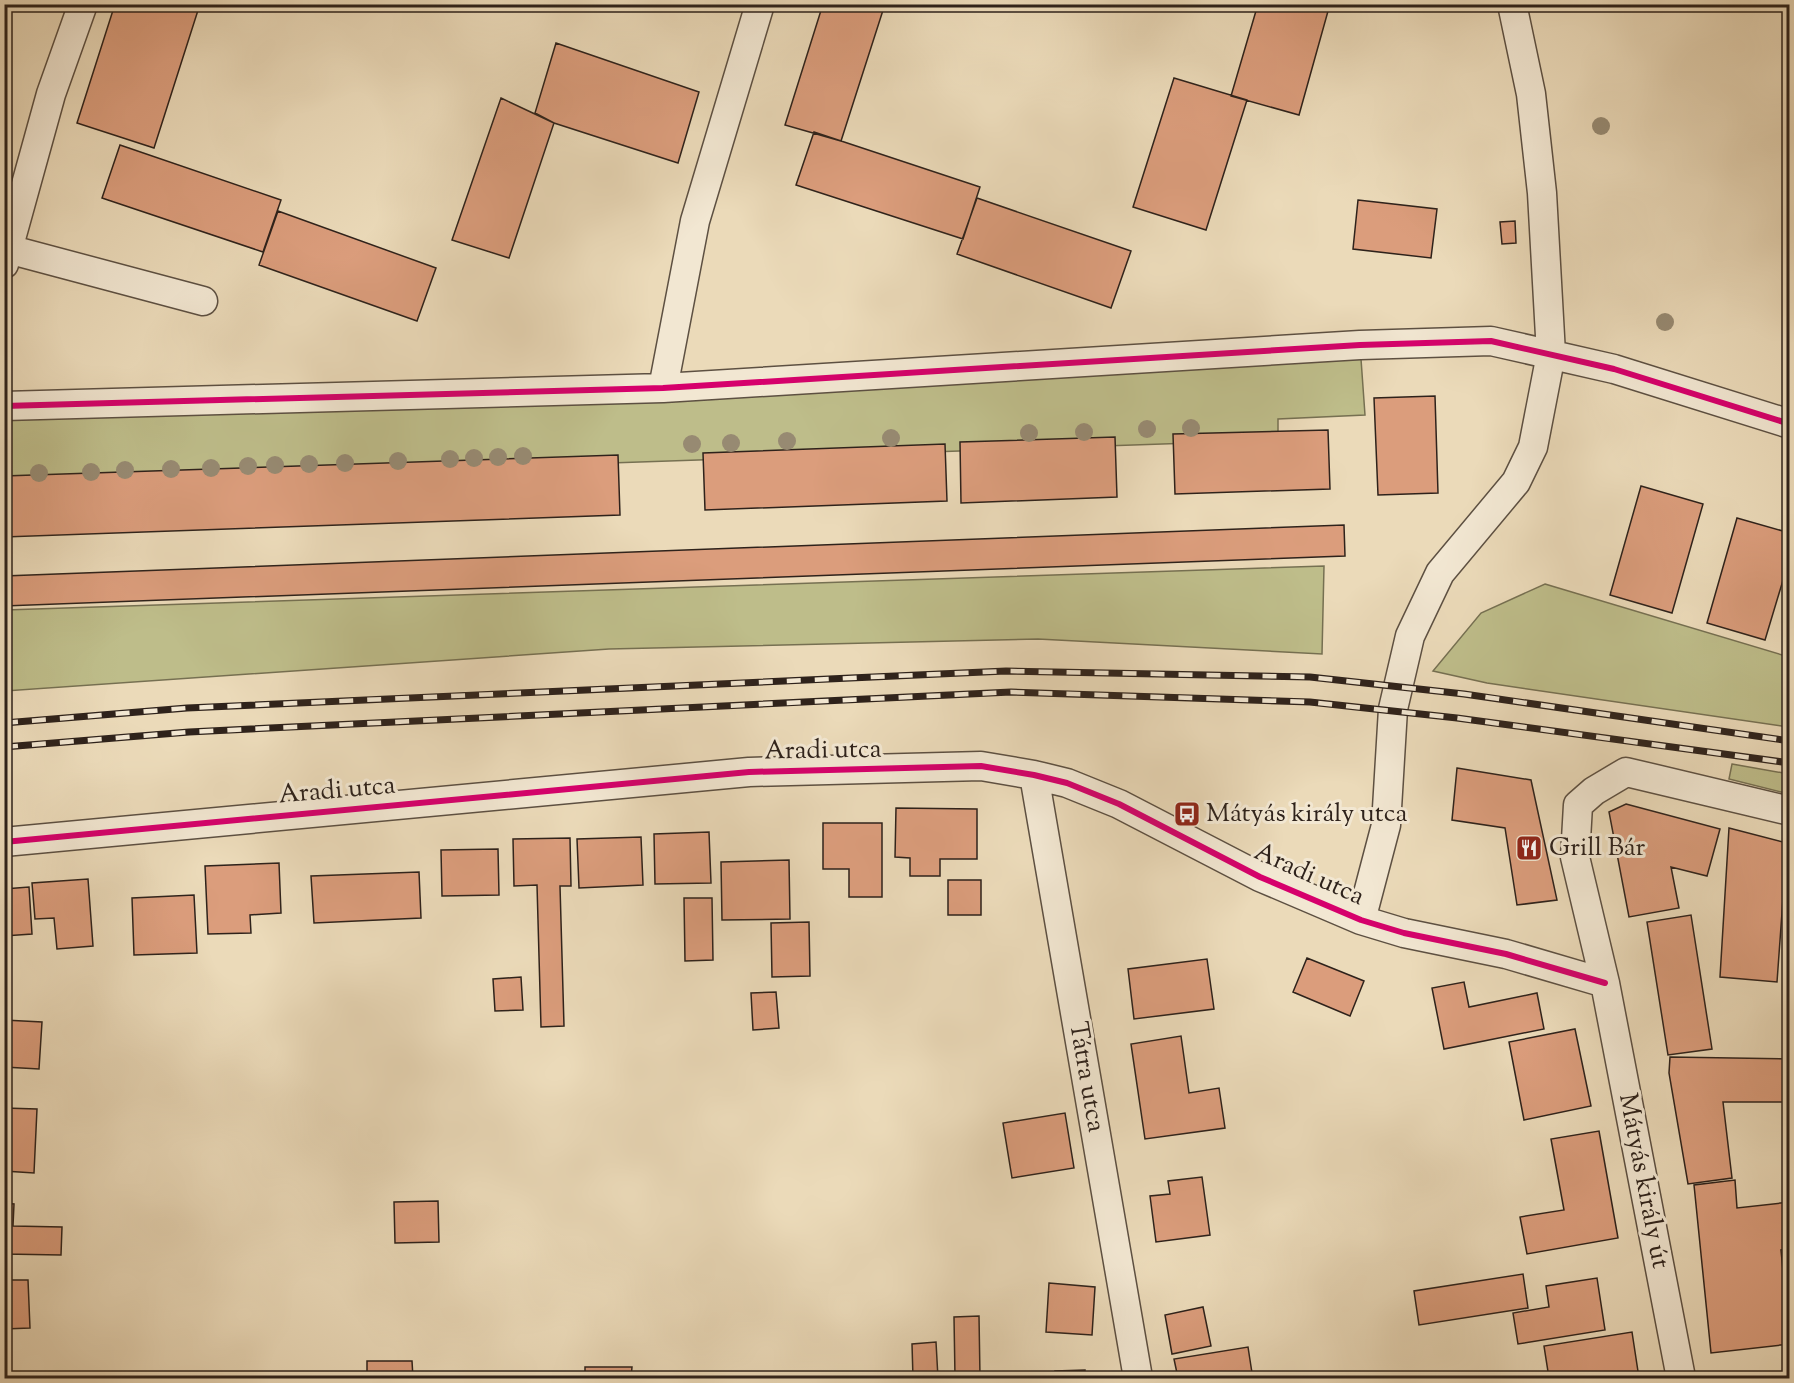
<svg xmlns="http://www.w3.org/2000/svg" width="1794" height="1383" font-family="'Sorts Mill Goudy',serif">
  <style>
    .green { fill: #bebd8a; stroke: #767052; stroke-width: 1.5 }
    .building { fill: #db9d7c; stroke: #2e221b; stroke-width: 1.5 }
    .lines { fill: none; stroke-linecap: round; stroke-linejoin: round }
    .minor-casing { stroke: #5d5042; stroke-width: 31 }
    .minor { stroke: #f2e7d2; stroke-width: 28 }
    .rail-casing { stroke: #2e221b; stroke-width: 7 }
    .rail { stroke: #f2e7d2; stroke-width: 4.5; stroke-dasharray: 14; stroke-linecap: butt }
    .cycleway-casing { stroke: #f2e7d2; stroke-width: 10 }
    .cycleway { stroke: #d6006c; stroke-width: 6 }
    .tree { fill: #978a72 }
    .labels { text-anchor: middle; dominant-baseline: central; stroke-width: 6; stroke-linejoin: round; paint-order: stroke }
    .street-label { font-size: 26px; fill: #2e221b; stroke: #f2e7d2 }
    .poi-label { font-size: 26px; fill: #2e221b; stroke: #f2e7d2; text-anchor: start }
  </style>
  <rect width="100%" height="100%" fill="#ebdab9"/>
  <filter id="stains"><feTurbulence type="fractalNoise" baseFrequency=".00333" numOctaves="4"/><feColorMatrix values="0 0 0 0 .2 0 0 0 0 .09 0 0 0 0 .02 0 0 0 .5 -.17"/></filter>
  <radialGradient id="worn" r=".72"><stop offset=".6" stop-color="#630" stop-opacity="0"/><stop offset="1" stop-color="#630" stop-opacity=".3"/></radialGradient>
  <path class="green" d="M1360,345L1365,415L1278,419V440L5,484L4,402Z
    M1324,566L1322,654L1038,639L609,649L5,691V610Z
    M1545,584L1789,657V727L1487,683L1433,671L1481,613Z
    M1732,764L1789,774V794L1729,779Z"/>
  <path class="building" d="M115,4H200L154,148L77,123Z
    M823,4H885L841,141L785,125Z
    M1258,4H1330L1299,115L1231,96Z
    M556,43L699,92L678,163L554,123L535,113Z
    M1174,78L1247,100L1206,230L1133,207Z
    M501,98L554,123L509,258L452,240Z
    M814,132L980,187L963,239L796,185Z
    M120,145L281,200L263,252L102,198Z
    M977,198L1131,251L1111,308L957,254Z
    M1358,200L1437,209L1431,258L1353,249Z
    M278,211L436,268L417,321L259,265Z
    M1515,221L1516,243L1502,244L1500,222Z
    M1435,396L1438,493L1378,495L1374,398Z
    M1328,430L1330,489L1175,494L1173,434Z
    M1115,437L1117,497L961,503L960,442Z
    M945,444L947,501L705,510L703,453Z
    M618,455L620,515L4,537V476Z
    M1641,486L1703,504L1672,613L1610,595Z
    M1737,518L1790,533V557L1765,640L1707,623Z
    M1344,525L1345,556L4,606V576Z
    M1457,768L1531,780L1557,900L1517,905L1505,828L1452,820Z
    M1626,804L1720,829L1707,876L1671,867L1679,908L1629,917L1609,812Z
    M896,808L977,809V859H940V876H910V858L895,857Z
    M823,823H882V897H849V869H823Z
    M1729,828L1787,843L1777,982L1720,977Z
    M709,832L711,883L655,884L654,834Z
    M641,837L643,885L579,888L577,839Z
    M570,838L571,886H560L564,1026L541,1027L537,885L514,886L513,839Z
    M1787,843H1790V901L1783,900Z
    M498,849L499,895L442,896L441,850Z
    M789,860L790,919L722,920L721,862Z
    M279,863L281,913L250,915L251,933L208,934L205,866Z
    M419,872L421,918L314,923L311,876Z
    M88,879L93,946L57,949L54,918L35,919L32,883Z
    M948,880H981V915H948Z
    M29,887L32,934L4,936V889Z
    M194,895L197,953L134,955L132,898Z
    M684,898H712L713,960L685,961Z
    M1691,915L1712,1049L1668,1055L1647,922Z
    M809,922L810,976L772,977L771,923Z
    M1307,958L1364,981L1350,1016L1293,992Z
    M1207,959L1214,1009L1134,1019L1128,969Z
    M521,977L523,1010L495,1011L493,979Z
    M1464,982L1469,1007L1537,993L1544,1029L1444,1049L1432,988Z
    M776,992L779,1028L753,1030L751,993Z
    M4,1020L42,1022L39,1069L4,1067Z
    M1575,1029L1591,1106L1524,1120L1509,1042Z
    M1181,1036L1189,1093L1219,1088L1225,1128L1145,1139L1131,1044Z
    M1670,1057L1790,1059V1102H1723L1732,1178L1688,1184L1669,1073Z
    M4,1108L37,1109L34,1173L4,1171Z
    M1065,1113L1074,1168L1012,1178L1003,1123Z
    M1599,1131L1618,1238L1527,1254L1520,1217L1564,1210L1551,1139Z
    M1202,1177L1210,1235L1156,1242L1150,1196L1170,1194L1168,1181Z
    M1735,1180L1737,1208L1790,1202V1249L1781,1250L1790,1344L1711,1353L1694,1185Z
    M438,1201L439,1242L395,1243L394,1202Z
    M4,1203L14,1204L13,1226L62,1227L61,1255L4,1254Z
    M1523,1274L1528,1308L1419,1325L1414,1291Z
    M1597,1278L1605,1330L1518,1344L1513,1313L1549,1307L1546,1286Z
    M4,1280H28L30,1328L4,1329Z
    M1049,1283L1095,1287L1092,1335L1046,1332Z
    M1203,1307L1211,1346L1172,1354L1165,1315Z
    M979,1316L980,1377H955L954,1317Z
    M1632,1332L1639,1378H1549L1544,1346Z
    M936,1342L938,1378H913L912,1344Z
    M1248,1347L1252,1373L1229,1377V1378H1178L1174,1359Z
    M367,1361H412L413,1378H367Z
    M585,1367H632L631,1378H585Z
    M1085,1370V1378H1055V1371Z"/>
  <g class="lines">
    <defs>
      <path id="minor" d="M4,248L203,301
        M4,264L51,94L83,4
        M663,388L695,221L760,4
        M4,406L663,388L1360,345L1491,341L1614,369L1790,424
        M1034,775L1138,1378
        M4,842L749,772L981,766L1034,775L1067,783L1119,804L1260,877L1361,920L1404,933L1506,954L1605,983
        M1361,920L1386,825L1393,709L1410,636L1440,573L1516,482L1533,447L1551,354L1542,193L1531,94L1512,4
        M1681,1378L1605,983L1575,857L1578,805L1594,791L1626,772L1790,811"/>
    </defs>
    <use href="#minor" class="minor-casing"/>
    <use href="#minor" class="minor"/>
    <defs>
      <path id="rail" d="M4,723L187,708L1006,671L1310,677L1464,694L1790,741
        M4,747L189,732L1011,692L1310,702L1457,718L1790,763"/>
    </defs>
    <use href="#rail" class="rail-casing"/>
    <use href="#rail" class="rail"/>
    <defs>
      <path id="cycleway" d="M4,406L663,388L1360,345L1491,341L1614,369L1790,424
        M4,842L749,772L981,766L1034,775L1067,783L1119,804L1260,877L1361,920L1404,933L1506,954L1605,983"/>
    </defs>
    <use href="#cycleway" class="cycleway-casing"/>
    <use href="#cycleway" class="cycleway"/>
  </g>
  <g class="tree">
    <circle cx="1601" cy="126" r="9"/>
    <circle cx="1665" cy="322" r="9"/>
    <circle cx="1191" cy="428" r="9"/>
    <circle cx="1147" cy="429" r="9"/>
    <circle cx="1084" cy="432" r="9"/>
    <circle cx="1029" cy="433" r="9"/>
    <circle cx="891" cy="438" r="9"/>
    <circle cx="787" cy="441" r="9"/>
    <circle cx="731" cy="443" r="9"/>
    <circle cx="692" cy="444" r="9"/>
    <circle cx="523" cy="456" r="9"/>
    <circle cx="498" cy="457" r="9"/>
    <circle cx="474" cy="458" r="9"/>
    <circle cx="450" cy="459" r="9"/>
    <circle cx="398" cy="461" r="9"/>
    <circle cx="345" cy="463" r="9"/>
    <circle cx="309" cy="464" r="9"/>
    <circle cx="275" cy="465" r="9"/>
    <circle cx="248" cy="466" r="9"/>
    <circle cx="211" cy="468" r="9"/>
    <circle cx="171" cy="469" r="9"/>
    <circle cx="125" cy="470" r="9"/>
    <circle cx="91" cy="472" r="9"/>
    <circle cx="39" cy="473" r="9"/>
  </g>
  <defs>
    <symbol id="bus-square" viewBox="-11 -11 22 22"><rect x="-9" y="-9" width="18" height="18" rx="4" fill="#8f2418" stroke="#f2e7d2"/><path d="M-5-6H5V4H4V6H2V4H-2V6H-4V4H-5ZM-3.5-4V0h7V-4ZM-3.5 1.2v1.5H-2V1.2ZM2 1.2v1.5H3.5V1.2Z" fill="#fff"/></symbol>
    <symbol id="restaurant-square" viewBox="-11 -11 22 22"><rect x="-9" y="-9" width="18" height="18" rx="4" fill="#8f2418" stroke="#f2e7d2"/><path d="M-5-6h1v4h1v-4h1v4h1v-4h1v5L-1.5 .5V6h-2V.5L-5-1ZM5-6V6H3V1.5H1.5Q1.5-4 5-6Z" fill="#fff"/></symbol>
  </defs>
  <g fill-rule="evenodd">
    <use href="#bus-square" x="1172" y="799" width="30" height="30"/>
    <use href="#restaurant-square" x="1514" y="833" width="30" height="30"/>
  </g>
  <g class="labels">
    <g class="street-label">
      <text transform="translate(823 751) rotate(-1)">Aradi utca</text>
      <text transform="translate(337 791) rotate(-5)">Aradi utca</text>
      <text transform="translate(1309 875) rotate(24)">Aradi utca</text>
      <text transform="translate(1086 1077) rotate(80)">Tátra utca</text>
      <text transform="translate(1643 1181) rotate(79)">Mátyás király út</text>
    </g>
    <g class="poi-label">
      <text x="1206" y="814">Mátyás király utca</text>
      <text x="1549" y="848">Grill Bár</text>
    </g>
  </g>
  <rect width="1794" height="1383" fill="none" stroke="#ebdab9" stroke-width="24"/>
  <rect x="6" y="6" width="1782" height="1371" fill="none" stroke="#2e221b" stroke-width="3"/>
  <rect x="12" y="12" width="1770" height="1359" fill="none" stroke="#2e221b" stroke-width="1.5"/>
  <rect width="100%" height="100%" filter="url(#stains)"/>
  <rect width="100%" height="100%" fill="url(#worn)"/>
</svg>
